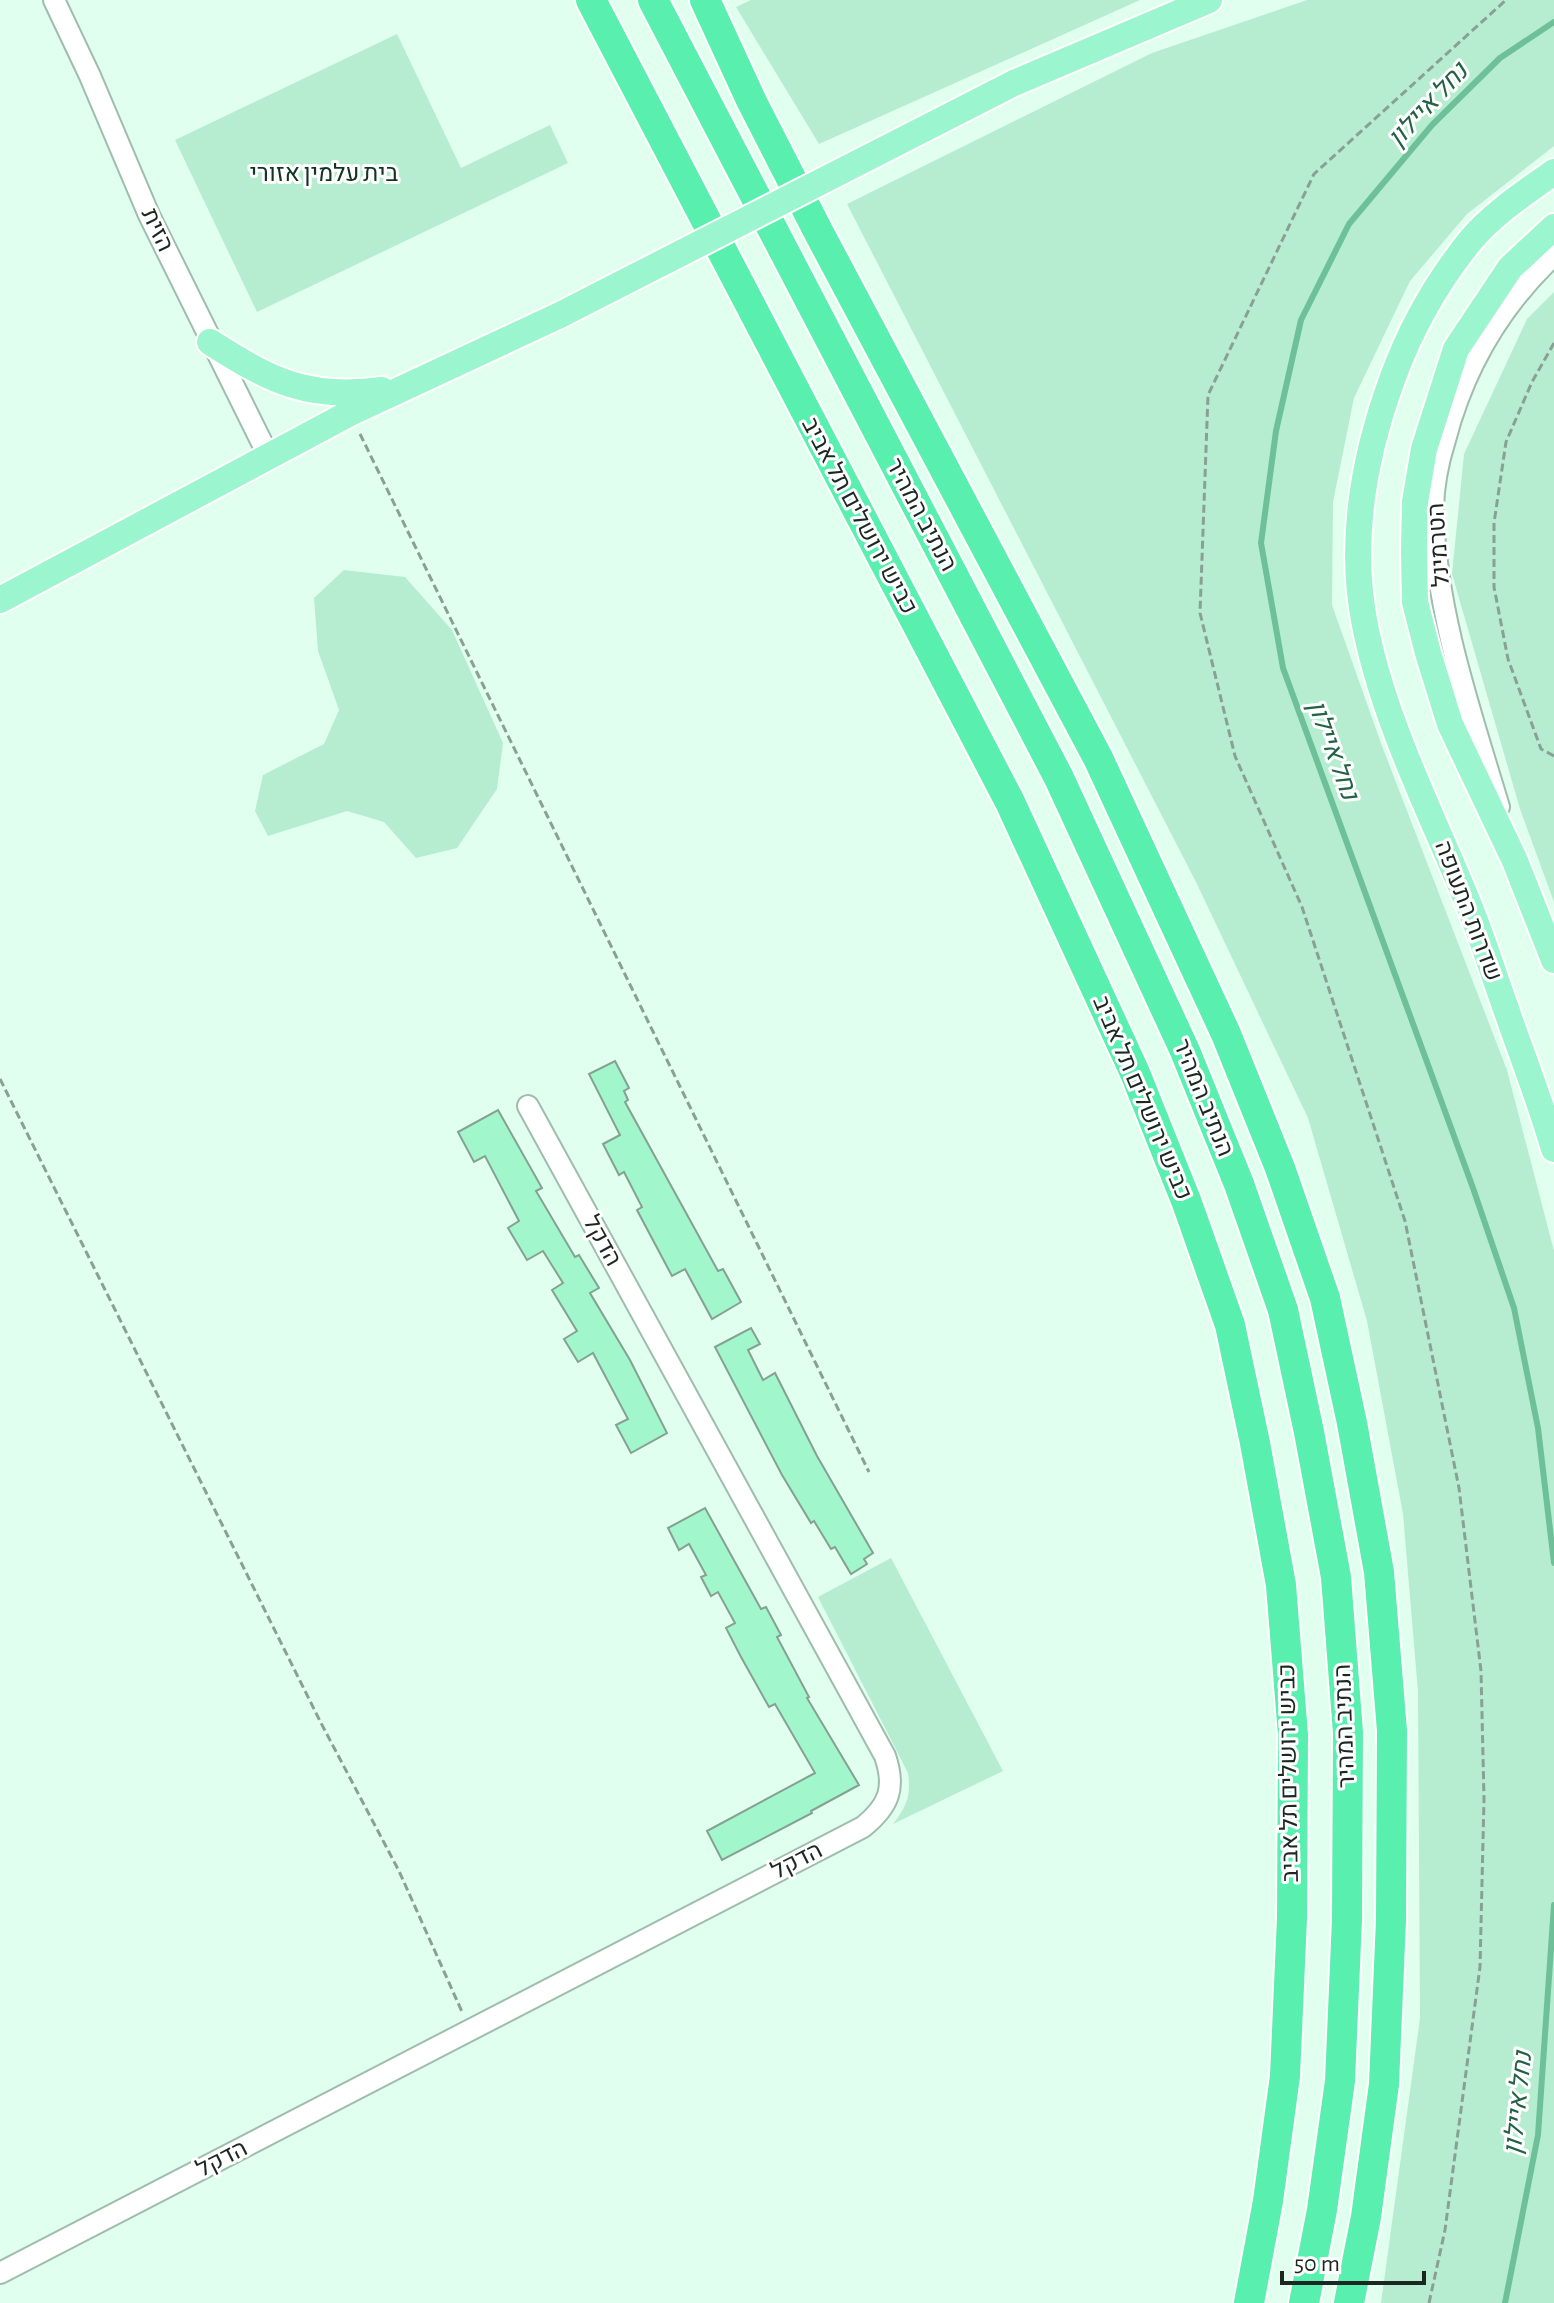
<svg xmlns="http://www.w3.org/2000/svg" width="1554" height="2303" font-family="'Alegreya Sans',Heebo,sans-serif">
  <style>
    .green { fill: #b6edd0 }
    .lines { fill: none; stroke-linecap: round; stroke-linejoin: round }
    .stream { stroke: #6ec098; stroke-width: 6 }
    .building { fill: #a2f6cc; stroke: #84a192; stroke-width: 2 }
    .minor-casing { stroke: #9fbdad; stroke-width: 24 }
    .major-casing { stroke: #fff; stroke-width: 30 }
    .highway-casing { stroke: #fff; stroke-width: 34 }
    .path { stroke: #8aa094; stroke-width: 3; stroke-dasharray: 8 4; stroke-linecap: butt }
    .minor { stroke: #fff; stroke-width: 20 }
    .major { stroke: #9bf5cf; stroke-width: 26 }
    .highway { stroke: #58efaf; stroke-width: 30 }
    .major-bridge-casing { stroke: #fff; stroke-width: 30; stroke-linecap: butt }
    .major-bridge { stroke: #9bf5cf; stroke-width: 26 }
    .labels { text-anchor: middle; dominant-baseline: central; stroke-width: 6; stroke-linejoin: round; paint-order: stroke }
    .park-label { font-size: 24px; fill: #103525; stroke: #fff }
    .street-label { font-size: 24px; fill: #1c2721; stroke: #fff }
    .water-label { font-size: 26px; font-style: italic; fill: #246146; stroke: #fff }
  </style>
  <rect width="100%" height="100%" fill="#e0ffee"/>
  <path class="green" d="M751,0H1140L819,144L736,7Z
    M1307,0H1554V146L1467,214L1410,281L1354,398L1333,502L1332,605L1382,746L1507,1070L1554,1251V2303H1381L1420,2018L1418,1692L1403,1514L1367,1321L1308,1118L1196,882L847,204L1152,53Z
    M397,34L461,168L550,125L568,163L257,312L175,140Z
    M1554,292V902L1520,809L1452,574L1464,454L1527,319Z
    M344,570L405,577L452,630L503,743L497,789L457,848L416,858L384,822L347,811L268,836L255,811L263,775L324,744L339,710L318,651L314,598Z
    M891,1558L1003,1771L893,1824C907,1806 911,1796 908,1773L818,1597Z"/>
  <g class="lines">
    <path class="stream" d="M1554,22L1500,58L1432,125L1349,224L1301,320L1276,431L1261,543L1283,668L1473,1188L1514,1308L1538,1428L1554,1563
      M1505,2303L1538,2135L1554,1905"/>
  </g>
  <path class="building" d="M615,1061L629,1088L624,1091L628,1100L625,1102L718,1271L723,1269L741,1302L712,1319L685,1269L672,1276L637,1210L642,1207L624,1172L619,1175L603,1144L620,1135L589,1074Z
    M498,1110L542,1188L536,1191L575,1257L579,1255L599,1288L590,1293L630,1360L667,1433L631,1453L616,1425L628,1419L593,1353L578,1362L564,1339L577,1331L552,1290L563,1283L543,1251L527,1260L508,1228L519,1221L485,1156L474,1162L458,1132Z
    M751,1328L760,1344L748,1350L763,1380L775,1373L817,1456L873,1553L864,1559L867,1564L851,1574L835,1547L831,1549L814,1521L811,1523L782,1475L715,1347Z
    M705,1508L761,1609L766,1607L781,1635L777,1637L809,1697L807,1698L859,1785L811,1811L812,1813L722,1860L707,1831L815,1773L775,1704L769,1707L741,1657L726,1628L735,1623L718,1592L711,1596L701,1577L706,1575L689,1544L679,1550L668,1528Z"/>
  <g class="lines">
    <defs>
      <path id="minor" d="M54,0L90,76L149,215L269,457
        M1499,807C1470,710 1436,613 1433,512C1433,488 1438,462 1445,440C1464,367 1500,306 1554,255
        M0,2273L863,1827C889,1806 896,1788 885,1756L528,1106"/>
      <path id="major" d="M1014,83L1209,0
        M1554,172C1526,192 1492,214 1470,241C1437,282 1411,328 1393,377C1365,453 1349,539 1364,620C1382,717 1429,808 1466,898C1481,933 1492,970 1505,1006C1521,1053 1540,1100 1554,1149
        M1554,227L1510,268L1456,349L1424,449L1415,502L1414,551L1415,602L1428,653L1450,724L1515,861L1554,960
        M210,342C271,381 308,400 382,390
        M0,600L350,413L560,315"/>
      <path id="highway" d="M591,0L1010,802L1135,1073L1187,1203L1230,1325L1255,1443L1281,1585L1293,1735L1292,1918L1285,2076L1268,2201L1249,2303
        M653,0L1059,778L1185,1051L1239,1184L1283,1310L1309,1432L1336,1577L1348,1733L1347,1919L1340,2081L1322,2210L1304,2303
        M705,0L751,100L818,231L1098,758L1226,1034L1280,1168L1325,1298L1352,1423L1379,1572L1392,1731L1391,1920L1384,2084L1366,2217L1349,2303"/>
    </defs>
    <use href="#minor" class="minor-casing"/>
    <use href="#major" class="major-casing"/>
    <use href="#highway" class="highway-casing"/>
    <path class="path" d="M1554,343L1532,382L1506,442L1494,523V587L1508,659L1541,749L1554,756
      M360,434L869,1472
      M0,1079L321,1723L399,1871L463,2014
      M1429,2303L1445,2230L1480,1967L1484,1799L1481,1671L1459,1488L1405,1221L1302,907L1235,756L1200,613L1208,395L1314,174L1506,0"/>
    <use href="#minor" class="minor"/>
    <use href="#major" class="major"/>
    <use href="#highway" class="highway"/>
    <defs>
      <path id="major-bridge" d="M560,315L1014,83"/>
    </defs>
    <use href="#major-bridge" class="major-bridge-casing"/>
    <use href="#major-bridge" class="major-bridge"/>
  </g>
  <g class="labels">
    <g class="park-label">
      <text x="324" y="174">בית עלמין אזורי</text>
    </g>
    <g class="street-label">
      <text transform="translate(157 230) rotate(65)">הזית</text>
      <text transform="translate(921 515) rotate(62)">הנתיב המהיר</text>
      <text transform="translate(859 516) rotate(62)">כביש ירושלים תל אביב</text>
      <text transform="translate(1439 545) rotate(-94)">הטרמינל</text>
      <text transform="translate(1468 911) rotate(69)">שדרות התעופה</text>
      <text transform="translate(1142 1098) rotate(67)">כביש ירושלים תל אביב</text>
      <text transform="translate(1203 1098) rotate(68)">הנתיב המהיר</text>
      <text transform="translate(602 1241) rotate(61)">הדקל</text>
      <text transform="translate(1345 1726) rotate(-92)">הנתיב המהיר</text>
      <text transform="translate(1289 1773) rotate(-91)">כביש ירושלים תל אביב</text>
      <text transform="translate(797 1861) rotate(-27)">הדקל</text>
      <text transform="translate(222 2159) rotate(-27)">הדקל</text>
    </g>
    <g class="water-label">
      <text transform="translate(1428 105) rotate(-47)">נחל איילון</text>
      <text transform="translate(1333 750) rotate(70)">נחל איילון</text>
      <text transform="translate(1518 2103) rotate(-84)">נחל איילון</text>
    </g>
  </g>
  <path d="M1282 2271v12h142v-12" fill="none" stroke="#1c2721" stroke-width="4"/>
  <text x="1294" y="2271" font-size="24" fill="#1c2721" stroke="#ffffff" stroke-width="6" paint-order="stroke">50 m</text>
</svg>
